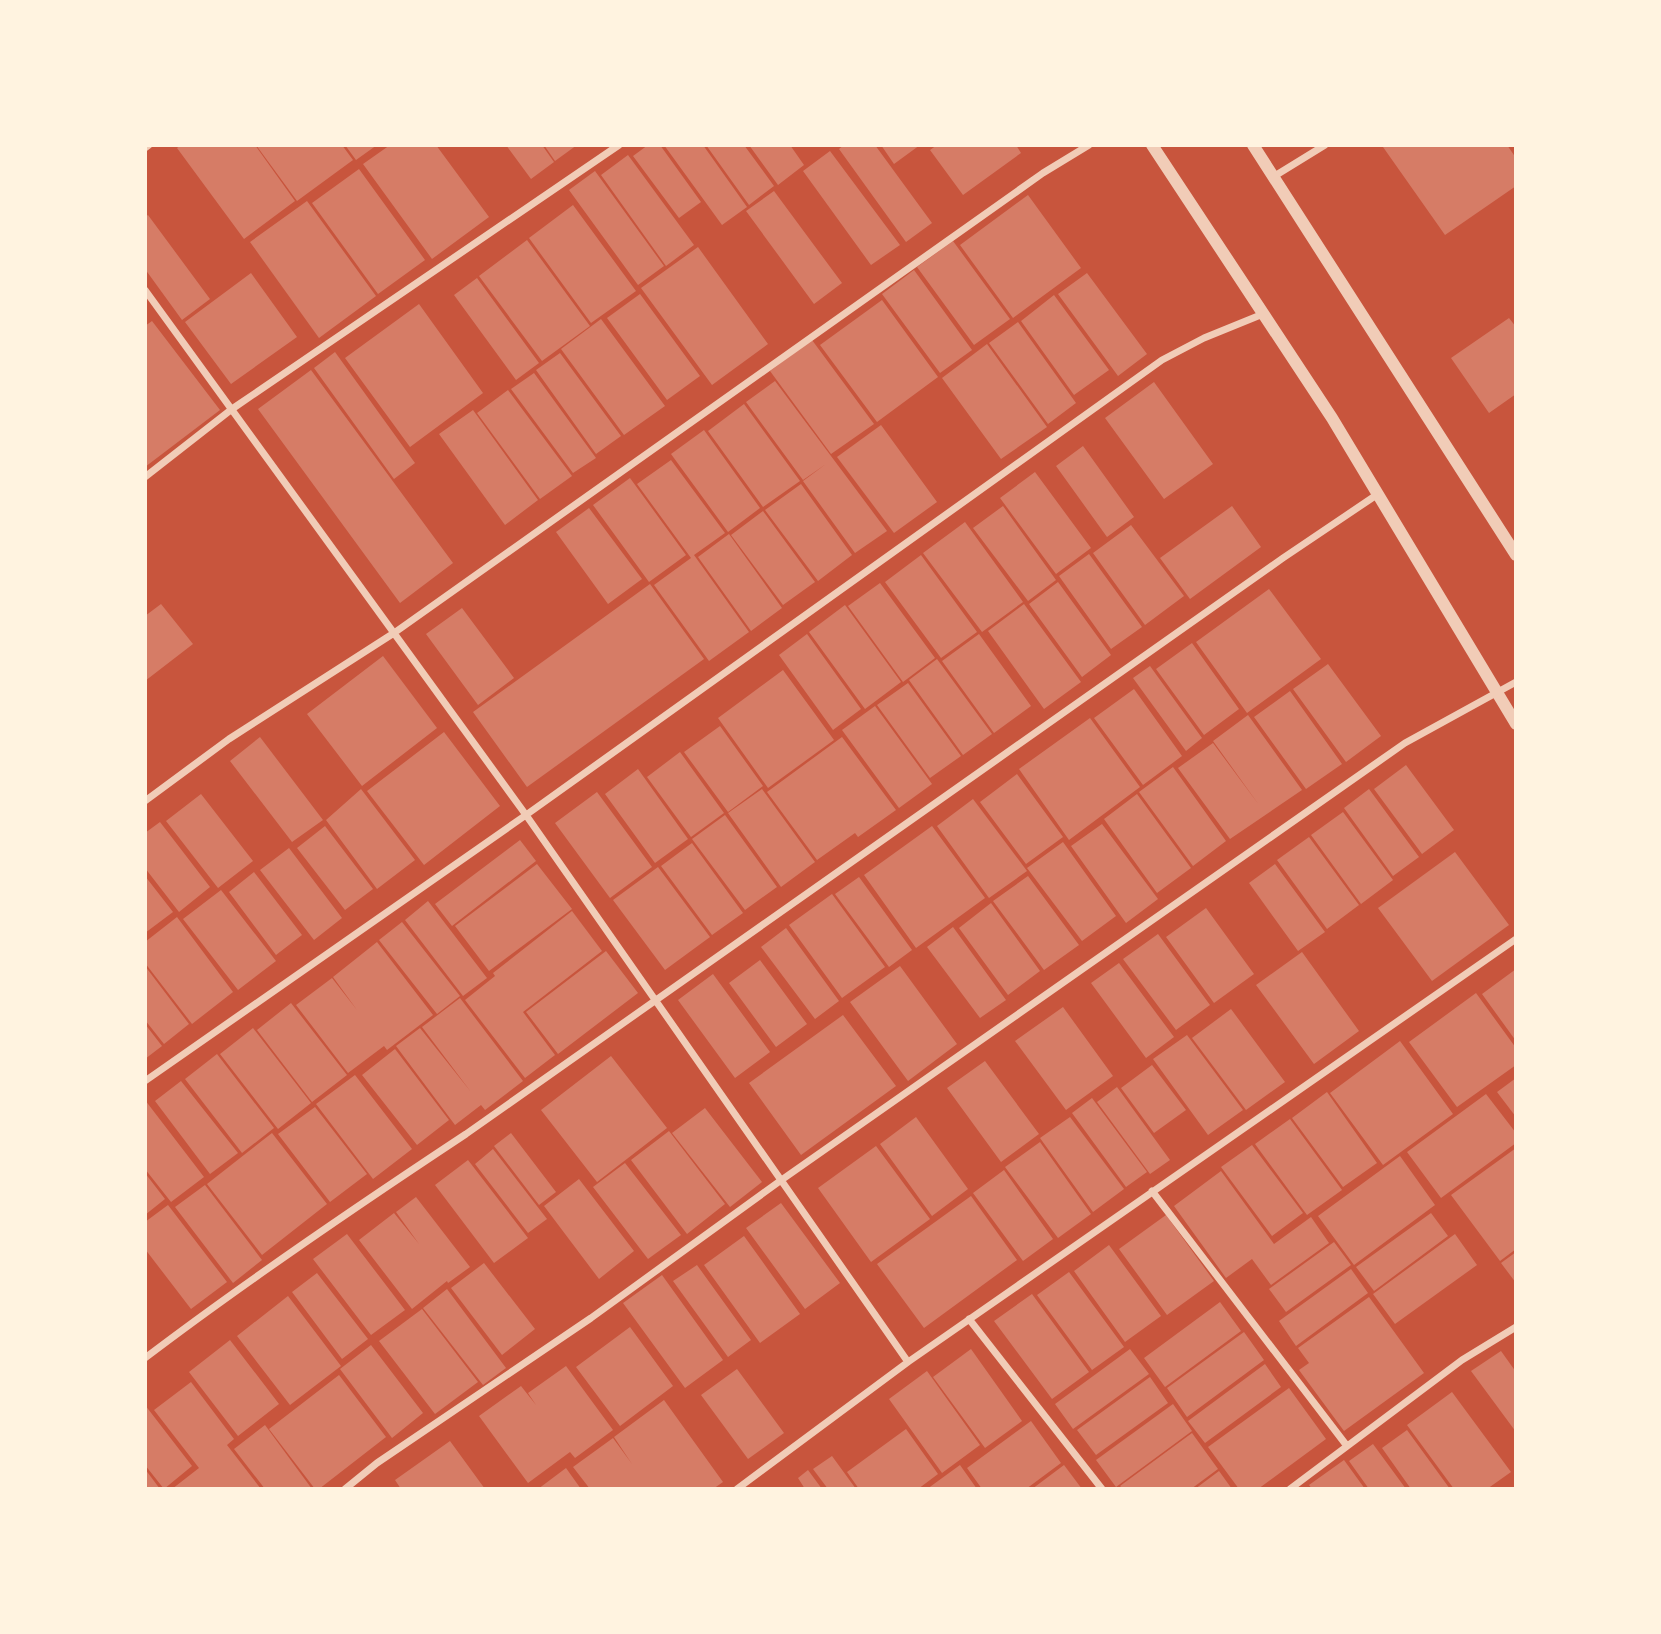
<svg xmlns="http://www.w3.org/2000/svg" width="1661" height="1634" font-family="'Space Grotesk',sans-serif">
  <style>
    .building { fill: #d67c66 }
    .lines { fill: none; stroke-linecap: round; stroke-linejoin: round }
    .minor { stroke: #f1ccb7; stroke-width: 7 }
    .tertiary { stroke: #f1ccb7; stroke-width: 12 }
  </style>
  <rect width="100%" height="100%" fill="#c8553d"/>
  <path class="building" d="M181,145H255L295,201L244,239L177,148Z
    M256,145H342L353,160L297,201Z
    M345,145H377L356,160Z
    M390,145H436L489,217L432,259L363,164Z
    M506,145H542L554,162L531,179Z
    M544,145H577L555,161Z
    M648,145H660L701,202L679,218L633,156Z
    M664,145H703L747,207L722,225Z
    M706,145H744L774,186L749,205Z
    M749,145H790L804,165L778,185Z
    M844,145H875L932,223L906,242L839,149Z
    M881,145H920L894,164Z
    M937,145H1016L1021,153L963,195L930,150Z
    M1385,145H1507L1516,158V186L1445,235L1383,147Z
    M830,151L900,245L871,265L803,171Z
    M628,155L694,245L666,266L601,175Z
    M359,169L425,260L378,294L312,203Z
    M595,171L664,266L638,285L569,190Z
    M774,191L842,283L814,304L746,211Z
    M1028,195L1081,268L1013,318L960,245Z
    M307,201L376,296L319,338L250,242Z
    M573,205L636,291L591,323L529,238Z
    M148,215L210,299L182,320L145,269V217Z
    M527,240L590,326L542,361L479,276Z
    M953,241L1010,319L974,345L917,267Z
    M698,247L768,344L712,385L641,288Z
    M914,270L972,350L940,373L882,294Z
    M251,273L297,337L231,384L185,322Z
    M1087,273L1147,354L1118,376L1058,294Z
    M477,278L539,363L516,380L454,295Z
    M640,294L700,376L667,400L607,318Z
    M1054,295L1109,370L1074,395L1021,321Z
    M882,300L938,377L877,422L820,345Z
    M419,304L483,393L410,447L345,358Z
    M1509,318L1516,327V394L1489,413L1451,358Z
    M601,319L665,406L624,435L561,349Z
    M152,321L220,410L145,467V326Z
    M1018,322L1076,403L1048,424L989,343Z
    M812,340L874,424L831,454L770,371Z
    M987,344L1047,427L1001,459L942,378Z
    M335,352L415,463L394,479L314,368Z
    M560,353L621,436L596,454L536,370Z
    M311,370L453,563L400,603L258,409Z
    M534,373L596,458L573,473L511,389Z
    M775,381L887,531L855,553L803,481L826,464L803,480L746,402Z
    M1154,382L1213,464L1164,499L1105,418Z
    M508,390L572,476L540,499L477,413Z
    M744,404L800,481L763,507L708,431Z
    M473,410L538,500L505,525L439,434Z
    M881,425L937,502L894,533L837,457Z
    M704,430L760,508L728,532L671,454Z
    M1083,446L1134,517L1107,537L1056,466Z
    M671,460L725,533L694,555L749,632L709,661L654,585L691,558L637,484Z
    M1035,472L1091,548L1056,574L1000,498Z
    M630,478L686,555L649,582L593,505Z
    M801,484L852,555L818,581L765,510Z
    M1003,506L1056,580L1028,601L973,528Z
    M1232,506L1261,547L1190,599L1160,558Z
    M589,508L642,579L608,604L556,532Z
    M763,511L815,582L783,605L731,535Z
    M965,522L1023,602L982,632L923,553Z
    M1131,525L1184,596L1145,625L1093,553Z
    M729,534L782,608L751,631L698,557Z
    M1089,554L1142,627L1111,649L1059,576Z
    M921,555L977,632L941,658L885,582Z
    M1058,582L1111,655L1082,677L1029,604Z
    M880,583L935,658L903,682L848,606Z
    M650,584L704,659L527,787L473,712Z
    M1269,589L1321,659L1247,713L1196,642Z
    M161,604L193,644L145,681V616Z
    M1024,604L1081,682L1044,709L988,631Z
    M845,605L901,682L865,709L809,632Z
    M462,608L514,678L478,705L426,634Z
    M807,634L861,709L833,730L779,655Z
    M979,634L1031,706L994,733L942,661Z
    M1192,643L1239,709L1204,735L1156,669Z
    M383,656L437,728L362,786L307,714Z
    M937,659L992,734L963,755L909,680Z
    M1328,664L1381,736L1346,762L1293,689Z
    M1150,666L1202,738L1186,751L1133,678Z
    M783,670L834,740L768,788L718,718Z
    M908,683L961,756L930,778L877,705Z
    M1134,689L1182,756L1143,785L1094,718Z
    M1290,691L1342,764L1306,789L1254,717Z
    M875,706L932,784L899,808L842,730Z
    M1248,715L1302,790L1230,839L1178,768L1213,743L1259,805L1213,741Z
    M1090,718L1140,787L1069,840L1019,769Z
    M720,726L763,786L728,812L684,752Z
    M444,732L500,806L424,865L367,791Z
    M260,737L323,820L292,842L230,761Z
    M842,737L896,810L858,837L855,833L817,860L767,792Z
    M680,752L724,813L691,837L647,777Z
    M1406,765L1454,830L1422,854L1374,789Z
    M1173,767L1226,841L1193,866L1139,792Z
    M638,769L688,839L655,863L605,794Z
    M1017,774L1063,837L1026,864L980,802Z
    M361,789L415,860L377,889L326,820Z
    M762,789L815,862L781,887L728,813Z
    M1369,789L1419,857L1393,876L1344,808Z
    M597,792L652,867L610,898L555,823Z
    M201,794L253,861L218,888L166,821Z
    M1137,794L1191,868L1157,893L1104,819Z
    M973,799L1027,871L989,898L937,826Z
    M1343,812L1393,880L1361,904L1311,835Z
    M725,815L777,887L745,910L692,839Z
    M160,822L210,887L179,912L145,868V833Z
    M1102,824L1158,899L1126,923L1071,846Z
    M325,826L373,889L345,910L297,848Z
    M932,826L985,898L916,948L864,875Z
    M1309,837L1359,905L1327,929L1277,860Z
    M520,840L536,861L452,926L435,904Z
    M1063,842L1116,916L1082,941L1027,868Z
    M692,843L743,913L712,935L661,866Z
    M289,848L342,918L314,940L260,870Z
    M1455,852L1509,925L1432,981L1378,908Z
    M537,864L572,909L489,971L455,926Z
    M1275,864L1325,932L1298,951L1249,883Z
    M658,867L710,937L665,970L613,900Z
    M254,872L302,935L276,955L229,892Z
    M145,876L173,912L145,933Z
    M1028,876L1079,945L1044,970L993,901Z
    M859,877L912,950L889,967L835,894Z
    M221,890L276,961L238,990L183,919Z
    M832,894L885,967L842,998L789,925Z
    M428,901L487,978L463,996L405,920Z
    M991,903L1040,971L1008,995L959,928Z
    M1206,908L1254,974L1214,1003L1166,937Z
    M572,911L602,951L523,1012L555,1055L525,1078L465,1000L495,976L493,973Z
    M177,917L233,992L192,1024L145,963V942Z
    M402,922L460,996L437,1014L379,940Z
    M953,927L1006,1000L980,1018L927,947Z
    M786,928L839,1001L815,1019L761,947Z
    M1158,934L1210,1005L1176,1030L1123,959Z
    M377,942L433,1015L387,1050L384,1046L348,1073L296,1005L332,978L357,1010L333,977Z
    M606,951L638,993L558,1054L526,1012Z
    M1302,952L1359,1031L1314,1064L1256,985Z
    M760,960L807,1024L776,1047L729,983Z
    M1119,963L1174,1037L1146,1058L1091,983Z
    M145,966L189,1024L164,1044L145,1020Z
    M900,966L957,1044L908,1081L850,1002Z
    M1516,969V1041L1482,994Z
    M713,974L770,1052L735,1078L678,1000Z
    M1476,993L1516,1048V1065L1457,1107L1409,1042Z
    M460,998L523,1081L485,1110L481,1105L455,1125L396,1046L420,1028L471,1092L422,1027Z
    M291,1003L347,1075L312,1102L257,1030Z
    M1063,1007L1113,1076L1066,1110L1015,1041Z
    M1231,1009L1285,1082L1246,1110L1192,1038Z
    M843,1015L896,1086L801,1155L749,1083Z
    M145,1024L162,1046L145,1059Z
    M253,1028L311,1103L278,1129L220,1054Z
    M1187,1035L1243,1110L1208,1135L1153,1059Z
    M1400,1041L1453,1114L1383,1165L1330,1093Z
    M395,1049L449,1120L417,1145L362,1075Z
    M217,1054L274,1128L242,1153L185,1079Z
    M611,1056L667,1128L597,1182L541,1110Z
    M985,1061L1039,1134L1001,1162L947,1088Z
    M1152,1065L1186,1110L1154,1133L1121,1088Z
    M355,1075L412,1149L373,1179L316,1104Z
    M1516,1078V1117L1497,1092Z
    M181,1081L238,1153L210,1174L155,1101Z
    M1117,1087L1170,1160L1150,1174L1097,1102Z
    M1327,1092L1377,1163L1343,1187L1292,1118Z
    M1486,1094L1516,1133V1143L1441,1198L1407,1152Z
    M1092,1098L1147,1172L1126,1187L1072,1113Z
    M145,1100L204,1177L171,1202L145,1169Z
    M315,1107L367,1174L330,1202L278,1134Z
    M705,1108L762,1182L730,1207L672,1133Z
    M916,1117L968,1189L932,1216L880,1144Z
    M1070,1117L1124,1189L1093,1212L1040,1138Z
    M1290,1119L1342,1190L1307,1215L1255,1144Z
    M669,1131L725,1204L687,1234L631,1160Z
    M272,1133L327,1204L262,1255L207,1184Z
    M511,1133L556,1192L539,1205L494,1146Z
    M1040,1142L1091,1214L1058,1238L1005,1167Z
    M1252,1145L1303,1213L1272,1236L1221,1167Z
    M876,1146L930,1219L871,1262L818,1188Z
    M1516,1148V1249L1500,1261L1451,1195Z
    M493,1149L547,1219L528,1233L475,1164Z
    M1400,1156L1435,1205L1354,1265L1318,1216Z
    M468,1160L528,1238L494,1263L435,1185Z
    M625,1163L681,1235L648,1259L593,1187Z
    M1004,1170L1053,1239L1023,1261L973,1193Z
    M1221,1171L1274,1244L1311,1217L1329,1243L1271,1285L1252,1259L1226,1278L1174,1206Z
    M145,1173L165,1199L145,1215Z
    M579,1179L634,1251L599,1279L544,1206Z
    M205,1185L262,1260L233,1283L175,1207Z
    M971,1196L1017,1260L924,1328L877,1264Z
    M416,1197L470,1267L448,1283L447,1281L412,1309L359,1240L394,1213L419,1244L396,1212Z
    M781,1203L840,1283L805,1309L746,1228Z
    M168,1205L227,1282L191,1309L145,1249V1222Z
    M1431,1213L1448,1236L1374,1291L1356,1267Z
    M1166,1215L1214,1281L1167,1315L1119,1249Z
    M347,1234L405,1310L371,1335L313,1259Z
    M1455,1234L1477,1265L1395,1324L1373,1294Z
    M744,1236L800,1314L760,1343L704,1265Z
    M1334,1242L1351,1265L1286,1312L1269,1289Z
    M1109,1245L1161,1316L1125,1342L1074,1271Z
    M1516,1252V1283L1501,1263Z
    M484,1263L535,1329L502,1355L451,1288Z
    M697,1265L751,1340L728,1357L673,1281Z
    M1351,1269L1368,1293L1296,1346L1279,1321Z
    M1069,1272L1124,1347L1092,1370L1037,1295Z
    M317,1273L368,1339L342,1359L292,1292Z
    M662,1275L723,1360L685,1388L623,1303Z
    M447,1289L506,1368L483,1385L423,1308Z
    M1032,1294L1089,1372L1052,1399L994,1321Z
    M288,1296L341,1366L290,1405L237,1336Z
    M1369,1297L1424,1373L1344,1431L1299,1370L1309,1363L1298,1348Z
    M1220,1302L1241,1331L1165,1387L1144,1358Z
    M422,1309L478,1382L435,1414L379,1341Z
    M630,1327L673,1386L620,1426L576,1367Z
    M1244,1332L1264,1360L1187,1417L1167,1388Z
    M230,1340L279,1404L238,1436L189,1372Z
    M371,1345L423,1413L392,1438L340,1369Z
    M971,1349L1022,1421L985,1448L933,1377Z
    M1130,1349L1149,1374L1073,1429L1055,1404Z
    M1501,1351L1516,1372V1432L1471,1371Z
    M1265,1364L1281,1387L1205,1443L1188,1421Z
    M566,1366L613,1430L575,1458L570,1452L528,1483L479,1416L521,1386L536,1405L528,1393Z
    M737,1369L784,1433L748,1459L701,1395Z
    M927,1371L980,1445L942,1473L889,1399Z
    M339,1375L386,1437L319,1489H315L269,1429Z
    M1150,1377L1168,1403L1096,1455L1077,1430Z
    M191,1382L234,1439L227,1445L261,1489H172L199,1468L154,1410Z
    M1289,1388L1326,1439L1258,1489H1239L1208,1447Z
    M1452,1392L1511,1472L1487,1489H1454L1407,1425Z
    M664,1400L723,1482L713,1489H590L573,1467L613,1438L632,1464L614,1437Z
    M1173,1404L1192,1431L1116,1487L1096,1460Z
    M145,1405L192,1466L164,1489L145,1465Z
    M1031,1421L1061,1463L1026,1489H982L967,1468Z
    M265,1425L312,1489H265L234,1449Z
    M906,1429L938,1474L918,1489H859L847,1472Z
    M1407,1430L1450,1489H1411L1382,1448Z
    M1192,1433L1218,1469L1191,1489H1123L1120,1486Z
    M450,1441L485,1489H401L395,1480Z
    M1373,1444L1406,1489H1369L1349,1461Z
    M832,1456L856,1489H828L813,1469Z
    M1344,1460L1365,1489H1312L1309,1485Z
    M960,1465L977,1489H927Z
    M1064,1465L1082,1489H1032Z
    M566,1468L581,1489H538Z
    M145,1469L160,1489H145Z
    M808,1470L822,1489H805L798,1478Z
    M1219,1471L1232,1489H1195Z"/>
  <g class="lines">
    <path class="minor" d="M145,148L149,145
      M1273,177L1325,145
      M145,290L526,815L908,1362L737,1489
      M145,477L232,409L619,145
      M145,801L229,739L394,633L1043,173L1089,145
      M145,1081L526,815L1162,360L1204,338L1263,314
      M1152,1191L1347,1446
      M969,1319L1102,1489
      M145,1358C249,1279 357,1206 466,1134L1283,558L1378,494
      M908,1362L1516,939
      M345,1489L377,1463L591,1318L780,1181L1405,743L1516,682
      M1290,1489L1462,1360L1516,1327"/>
    <path class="tertiary" d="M1152,145L1332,418L1516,724
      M1253,145L1516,555"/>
  </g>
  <rect width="1661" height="1634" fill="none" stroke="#fff3e0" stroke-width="294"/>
</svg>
